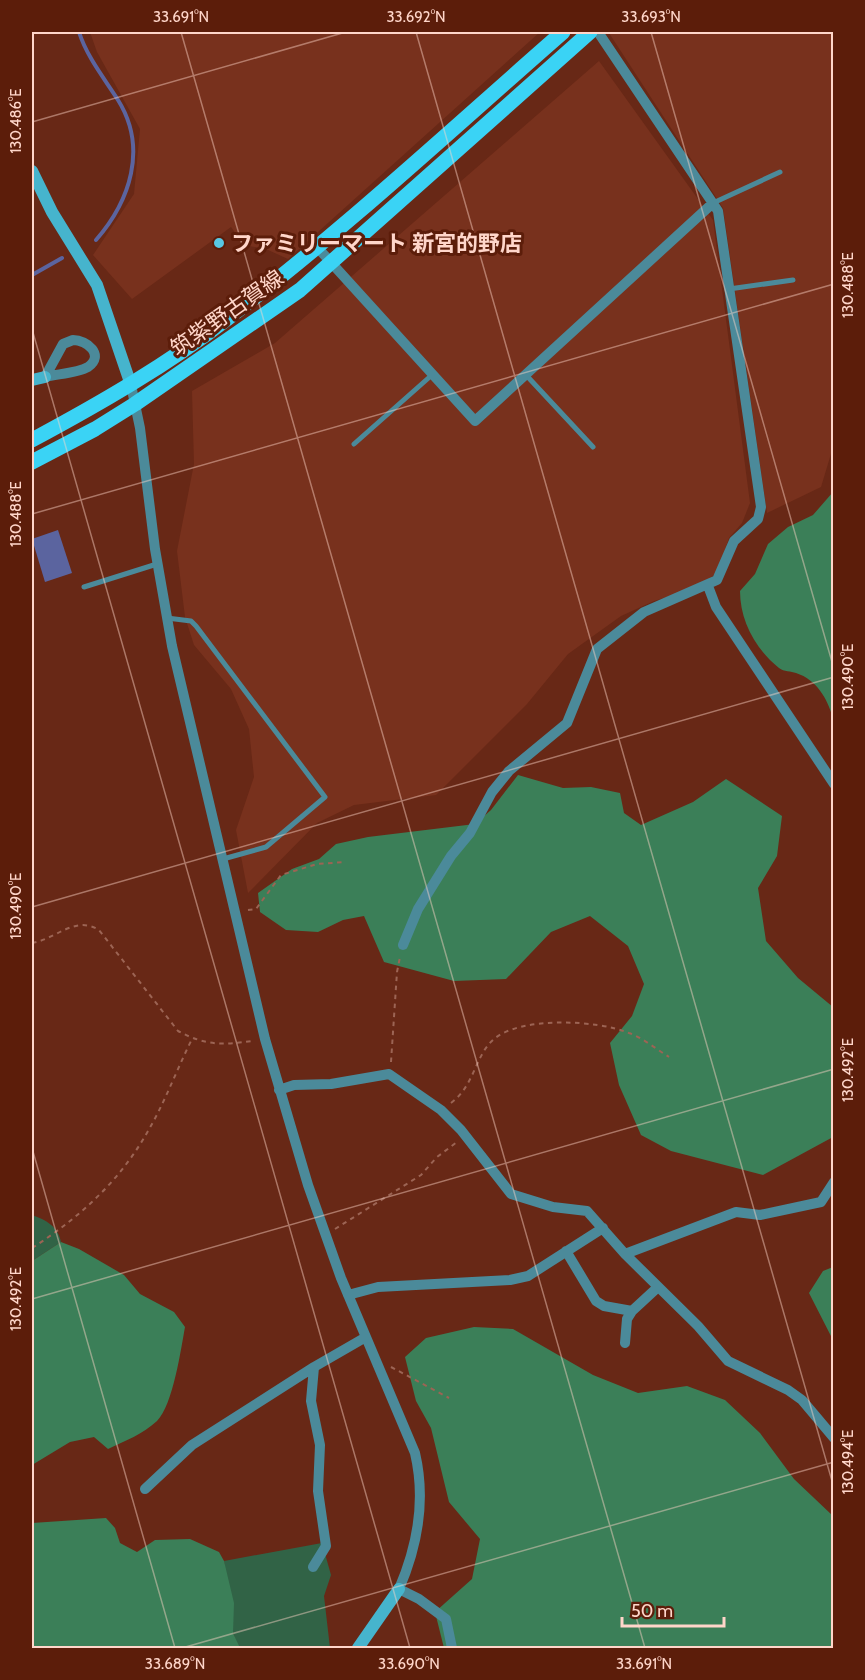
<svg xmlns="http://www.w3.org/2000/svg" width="865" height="1680" font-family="Cabin,'Noto Sans JP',sans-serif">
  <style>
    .built { fill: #78311d }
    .green { fill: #316346 }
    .forest { fill: #3b7f58 }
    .water { fill: #5b649f }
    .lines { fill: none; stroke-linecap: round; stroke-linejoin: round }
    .stream { stroke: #5b649f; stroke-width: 4 }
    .path { stroke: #9c6454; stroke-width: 2; stroke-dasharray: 4.5 4.5; stroke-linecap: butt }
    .lane { stroke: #4b8a9a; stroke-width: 5 }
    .street { stroke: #4b8a9a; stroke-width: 10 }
    .secondary { stroke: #46b4cd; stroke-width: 12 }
    .primary { stroke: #3ad3f5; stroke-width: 15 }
    .ticks { fill: none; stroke: #ffd6ca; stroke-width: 1.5; stroke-opacity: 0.45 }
    .poi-dot { fill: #58c8e4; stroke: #5c1d0a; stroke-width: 2 }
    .labels { text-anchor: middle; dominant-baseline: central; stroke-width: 6; stroke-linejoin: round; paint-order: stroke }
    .poi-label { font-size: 22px; font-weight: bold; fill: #ffd6ca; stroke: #5c1d0a; text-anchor: start }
    .street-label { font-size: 22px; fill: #ffd6ca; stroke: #5c1d0a }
    .neatline { fill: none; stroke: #ffd6ca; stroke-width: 2 }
    .ticks-label { font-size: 15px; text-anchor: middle; fill: #ffd6ca }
  </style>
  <rect width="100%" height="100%" fill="#682816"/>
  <path class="built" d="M90,32H540L288,259L266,249L244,245L231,227L132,299L93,255L134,194L140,129L97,52Z
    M611,32H833V447L821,487L767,513L723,208L609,33Z
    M599,61L713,220L750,503L742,523L729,538L717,573L694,589L654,601L621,616L568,654L527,704L436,795L354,805L317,823L248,893L236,830L254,777L249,729L231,689L194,645L185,617L177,551L194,464L192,391L275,343Z"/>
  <path class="green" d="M32,1215C46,1220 58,1226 61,1242L32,1261Z
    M322,1543L331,1575L324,1596L330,1648H239L233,1633L224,1561Z"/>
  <path class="forest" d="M833,492V718C827,698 817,680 796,673C791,671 784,672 779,668C755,649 740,620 740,591L755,574L768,544L788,527L813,515Z
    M518,775L563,788L591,787L620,793L624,813L641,825L693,802L726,779L782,816L777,856L758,888L766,941L798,978L833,1007V1137L763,1175L671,1151L641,1135L619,1085L610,1043L632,1016L644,984L628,946L590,916L551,932L506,979L454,981L384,962L364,916L343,920L318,932L286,930L260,912L258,893L292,869L319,859L336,844L368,837L475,824L491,810Z
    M61,1242L79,1249L124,1275L140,1294L174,1312L185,1327C181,1349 173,1405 157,1421C143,1434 125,1441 108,1449L94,1437L70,1442L32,1465V1261Z
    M833,1267H834L833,1340L809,1293L823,1271Z
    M474,1327L513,1329L593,1375L638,1393L687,1386L725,1400L760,1433L794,1479L833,1516V1648H444L435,1612L472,1579L480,1539L449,1502L431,1428L416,1401L405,1357L426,1338Z
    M106,1518L115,1528L120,1543L137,1552L155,1540L190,1539L219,1552L224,1561L234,1603L233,1633L240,1648H32V1523Z"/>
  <path class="water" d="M58,530L72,573L45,582L32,539Z"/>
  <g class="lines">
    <path class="stream" d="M79,32C87,57 104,78 118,100C148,148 130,201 96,240
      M32,275L62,258"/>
    <path class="path" d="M248,910L256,909L281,875L317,864L345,862
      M32,943C56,939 75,915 99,930L178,1031C206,1046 223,1045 252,1041
      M391,1062L397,972L400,957
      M451,1103C475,1085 475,1055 494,1039C521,1016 598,1020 629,1033C643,1038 656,1049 669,1057
      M335,1229L421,1175L437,1157L457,1142
      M32,1248C79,1218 120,1181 148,1131C165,1102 177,1069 192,1039
      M391,1367L449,1398"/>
    <path class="lane" d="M713,203L780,172
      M729,289L793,280
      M526,375L593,447
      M354,444L433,374
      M84,587L157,564
      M167,618L191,621L196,626L325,797L266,847L223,859"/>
    <path class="street" d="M317,247L475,421L713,203
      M73,340C87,340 105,355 88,367C78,373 57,374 45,377L63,344Z
      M131,385L140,428L155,549L172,646L265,1039L308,1185L341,1278L415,1453C426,1500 418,1545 399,1589L419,1599L446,1619L452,1648
      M708,586L716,607L834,784
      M403,945L418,909L451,856L470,833L492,792L509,771L567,723L597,649L644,612L717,580L734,541L758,519L761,507L718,211L598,32
      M279,1090L294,1085L331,1084L389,1074L441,1110L461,1130L511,1194L553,1207L587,1211L625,1254L698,1326L728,1361L788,1390L802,1400L834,1438
      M566,1251L596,1301L604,1306L632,1311L658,1287
      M625,1254L736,1212L760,1215L821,1202L834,1182
      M348,1295L378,1287L510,1280L528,1276L603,1228
      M625,1343L627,1319L632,1311
      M145,1489L192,1445L314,1367
      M313,1567L326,1546L318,1491L320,1445L311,1401L314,1367L366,1337"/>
    <path class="secondary" d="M32,171L52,212L97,285L131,385
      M32,380L45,377
      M358,1648L399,1589"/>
    <path class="primary" d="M32,440C99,404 167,365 228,318C345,229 453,128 563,32
      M32,462L95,429L135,404L300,290L590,32"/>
  </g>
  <path class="ticks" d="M181,32L645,1648M416,32L834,1488M651,32L834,669M32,122L346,32M32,329L410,1648M32,514L834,284M32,907L834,677M32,1148L175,1648M32,1299L834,1069M182,1648L834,1462"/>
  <circle class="poi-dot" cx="219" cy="243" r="6"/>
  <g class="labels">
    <g class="poi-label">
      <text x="231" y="243">ファミリーマート 新宮的野店</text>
    </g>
    <g class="street-label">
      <text transform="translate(227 313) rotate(-35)">筑紫野古賀線</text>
    </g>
  </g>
  <rect width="865" height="1680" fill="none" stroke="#5c1d0a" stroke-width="66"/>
  <path d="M622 1617v9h102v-9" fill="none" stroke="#ffd6ca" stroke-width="3"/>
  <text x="631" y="1617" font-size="18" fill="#ffd6ca" stroke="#5c1d0a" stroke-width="4.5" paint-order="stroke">50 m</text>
  <rect x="33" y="33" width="799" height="1614" class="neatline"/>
  <g class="ticks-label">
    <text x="181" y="22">33.691°N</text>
    <text x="416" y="22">33.692°N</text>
    <text x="651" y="22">33.693°N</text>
    <text transform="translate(16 121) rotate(-90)" y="5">130.486°E</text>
    <text transform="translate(848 285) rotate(-90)" y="5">130.488°E</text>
    <text transform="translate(16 514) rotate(-90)" y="5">130.488°E</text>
    <text transform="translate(848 677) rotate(-90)" y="5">130.490°E</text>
    <text transform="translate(16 906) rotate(-90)" y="5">130.490°E</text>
    <text transform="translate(848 1070) rotate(-90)" y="5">130.492°E</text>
    <text transform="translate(16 1299) rotate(-90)" y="5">130.492°E</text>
    <text transform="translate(848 1462) rotate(-90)" y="5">130.494°E</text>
    <text x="175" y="1669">33.689°N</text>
    <text x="409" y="1669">33.690°N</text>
    <text x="644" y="1669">33.691°N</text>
  </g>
</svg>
